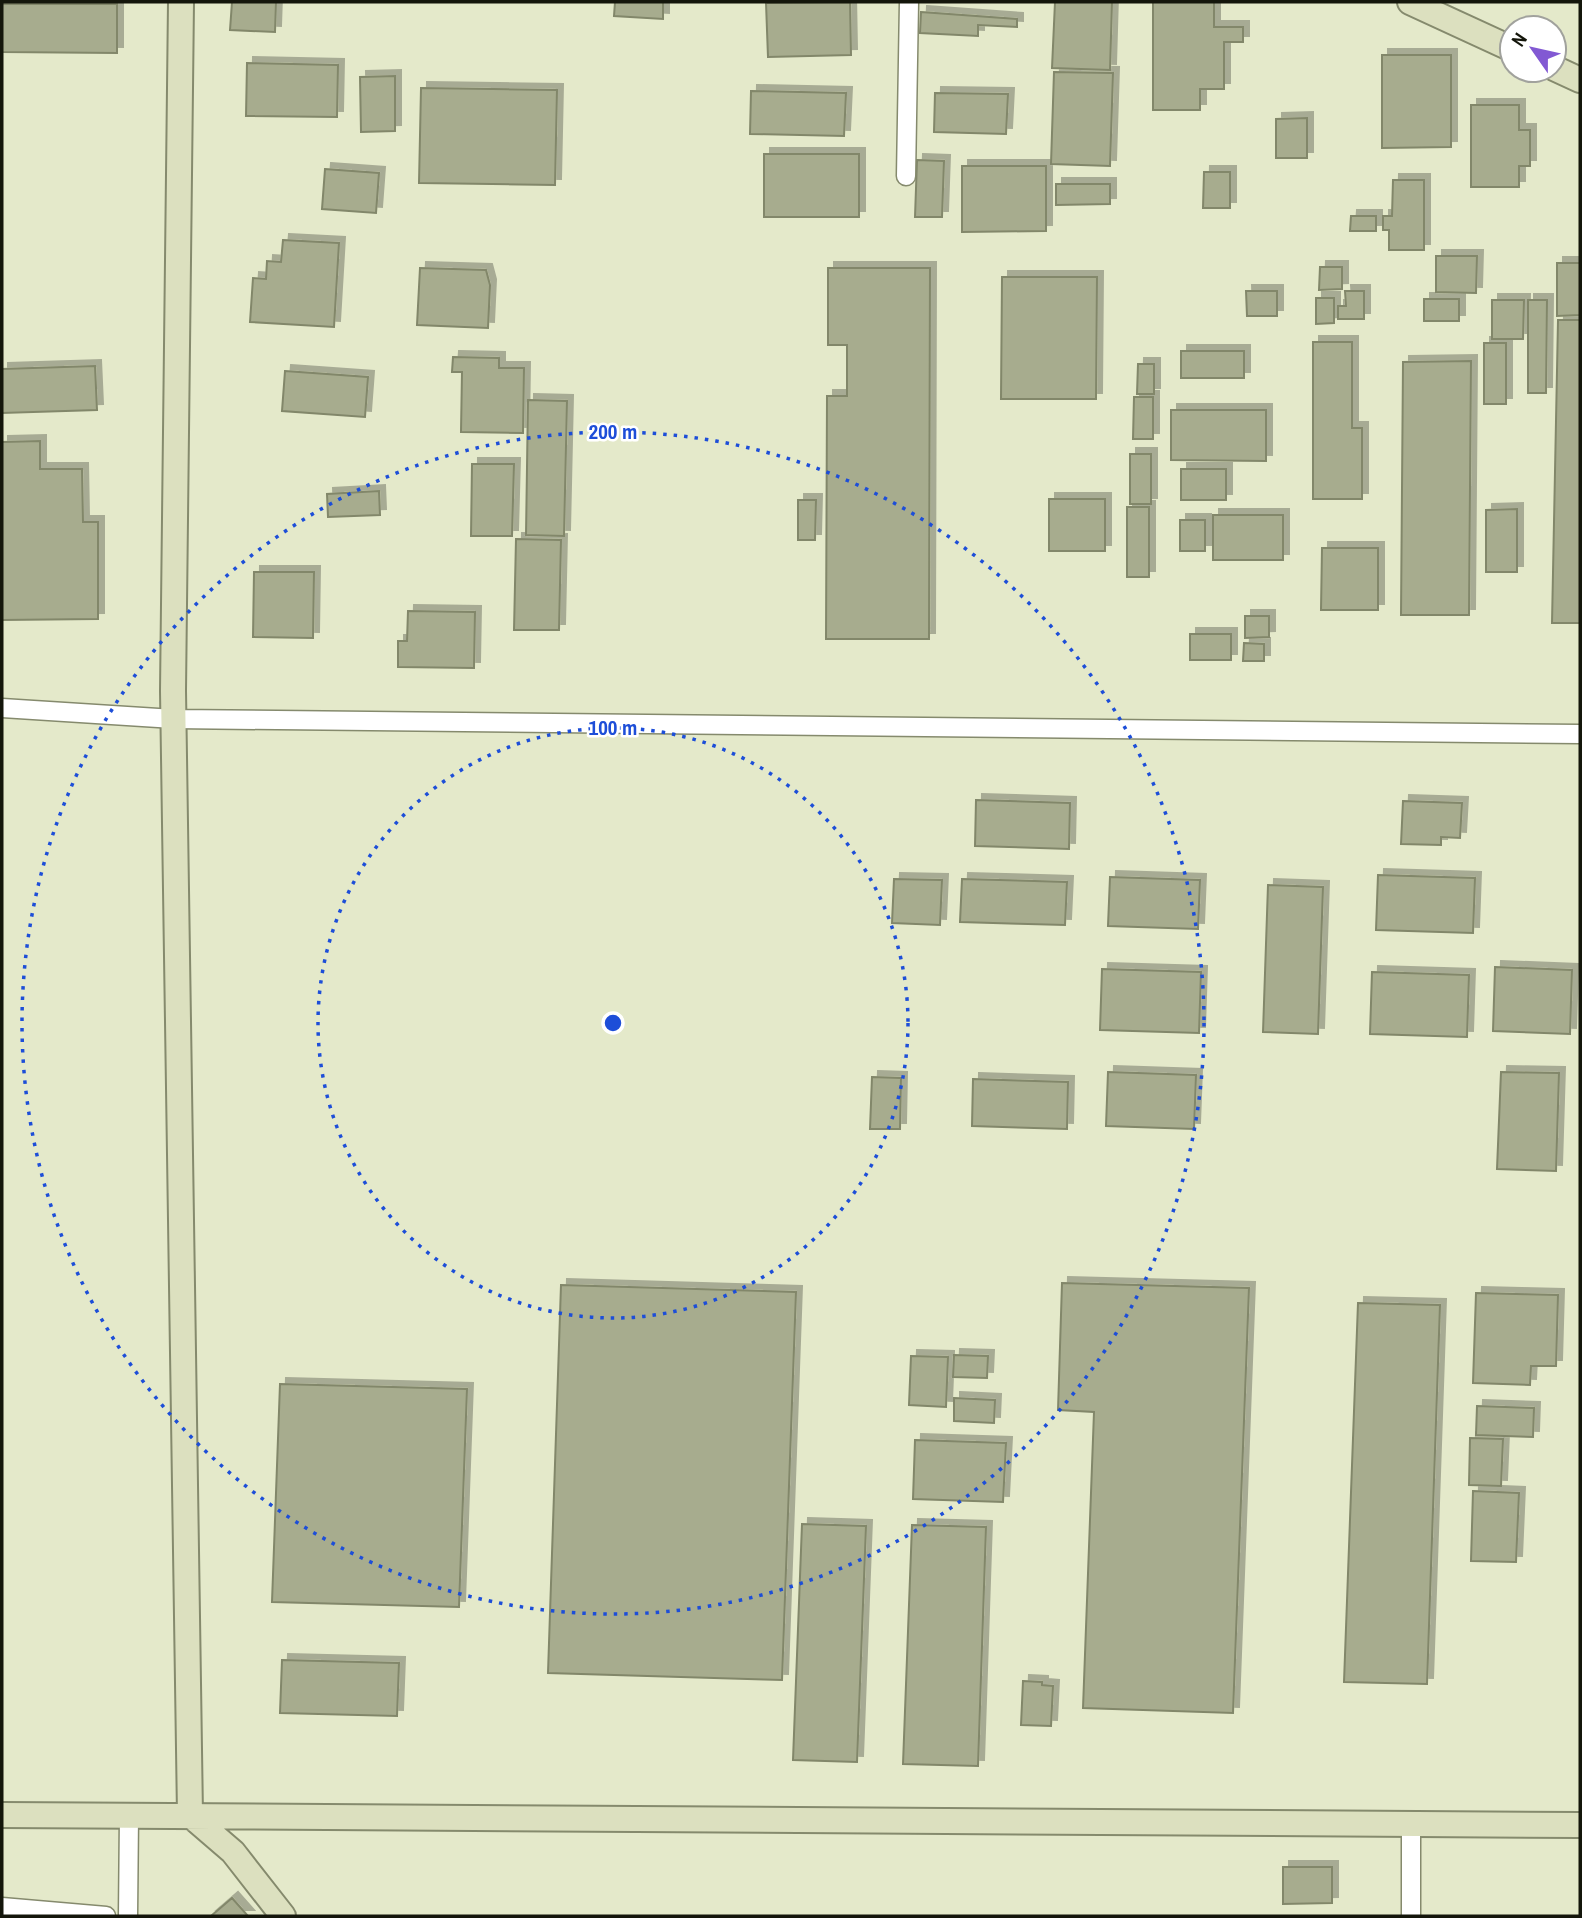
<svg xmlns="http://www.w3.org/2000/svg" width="1582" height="1918" font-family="'Archivo Narrow',sans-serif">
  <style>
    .building { fill: #a7ac8e; stroke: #82876a; stroke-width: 2; filter: url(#shadow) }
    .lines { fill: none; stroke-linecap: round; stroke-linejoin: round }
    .street-casing { stroke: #858a6d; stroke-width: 21 }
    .secondary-casing { stroke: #858a6d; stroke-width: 28 }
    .street { stroke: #fff; stroke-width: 18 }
    .secondary { stroke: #dce0bf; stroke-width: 24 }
    .ring { fill: none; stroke: #1d4ed8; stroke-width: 3.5; stroke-dasharray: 3.5 7 }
    .centre { fill: #1d4ed8; stroke: #fff; stroke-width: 3.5 }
    .ring-label { font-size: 21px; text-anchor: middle; font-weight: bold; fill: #1d4ed8; stroke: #fff; stroke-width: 5; stroke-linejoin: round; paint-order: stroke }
  </style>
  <defs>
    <filter id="shadow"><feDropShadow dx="6" dy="-6" stdDeviation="0" flood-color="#0004"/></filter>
  </defs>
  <rect width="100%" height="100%" fill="#e4e9ca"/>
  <path class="building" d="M232,2H276L275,32L230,30Z
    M615,2H663V19L614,16Z
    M850,2L851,55L768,57L766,3Z
    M1055,2H1112L1110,70L1052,68Z
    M1153,2H1214V27H1243V42H1224V89H1200V110H1153Z
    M2,4H117V53L2,52Z
    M921,12L1017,19V27L978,25V36L920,33Z
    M1382,55H1451V147L1382,148Z
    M247,63L338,65L337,117L246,116Z
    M1054,72L1113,73L1110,166L1051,164Z
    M395,76V131L361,132L360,77Z
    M421,88L557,90L555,185L419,183Z
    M751,91L846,93L844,136L750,134Z
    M935,93L1008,94L1006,134L934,132Z
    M1471,105H1519V130H1530V166H1519V187H1471Z
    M1307,118V158H1276V119Z
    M764,154H859V217H764Z
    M917,160L944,161L942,217H915Z
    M962,166H1046V231L962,232Z
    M325,169L379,173L376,213L322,209Z
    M1204,172H1230V208H1203Z
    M1393,180H1424V250H1389V230H1383V216H1392Z
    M1056,184H1110V204L1056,205Z
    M1351,216H1376V231H1350Z
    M283,240L339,243L334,327L250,322L253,278L266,279L267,261L281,262Z
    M1436,256H1477L1476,293L1436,292Z
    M1557,263H1580V315L1557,316Z
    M1320,267H1342V289L1319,290Z
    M420,268L486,270L490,285L488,328L417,325Z
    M828,268H930L929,639H826L827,396H847V345H828Z
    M1002,277H1097L1096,399H1001Z
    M1246,291H1277V316H1247Z
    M1345,291H1364V319H1338V306H1346Z
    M1316,298H1334V323L1316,324Z
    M1424,299H1459V321H1424Z
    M1492,300H1524L1523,339H1492Z
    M1528,300H1547L1546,393H1528Z
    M1558,320H1580V623H1552Z
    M1313,342H1352V428H1362V499H1313Z
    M1484,343H1506V404H1484Z
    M1181,351H1244V378H1181Z
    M453,357L499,358V368H524L523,433L461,432L462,372H452Z
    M1471,361L1469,615H1401L1403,362Z
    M1138,364H1154V394H1137Z
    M95,366L97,410L2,413V369Z
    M285,371L368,377L365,417L282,411Z
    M1134,397H1153V439H1133Z
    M528,400L567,401L564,536L526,535Z
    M1171,410H1266V461L1171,460Z
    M40,441V469H82L83,522H98V619L2,620V442Z
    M1130,454H1151V504H1130Z
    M472,464H514L512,536H471Z
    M1181,469H1226V500H1181Z
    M379,491L380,515L328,517L327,494Z
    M1049,499H1105V551H1049Z
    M798,500H816L815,540H798Z
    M1127,507H1149V577H1127Z
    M1517,509V572H1486V510Z
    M1213,515H1283V560H1213Z
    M1180,520H1205V551H1180Z
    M516,539L561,540L559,630H514Z
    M1322,548H1378V610H1321Z
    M254,572H314L313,638L253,637Z
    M408,611L475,612L474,668L398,667V641H407Z
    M1245,616H1269V637L1245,638Z
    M1190,634H1231V660H1190Z
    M1244,643L1264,644V661H1243Z
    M976,800L1070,803L1069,849L975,846Z
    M1403,801L1462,803L1460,838L1441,837V845L1401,844Z
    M1378,875L1475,878L1473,933L1376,930Z
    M1110,877L1200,880L1198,929L1108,926Z
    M894,879L942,880L940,925L892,923Z
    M962,879L1067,882L1065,925L960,922Z
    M1268,885L1323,887L1318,1034L1263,1032Z
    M1495,967L1572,970L1570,1034L1493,1031Z
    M1102,969L1201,972L1199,1033L1100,1030Z
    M1372,972L1469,975L1467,1037L1370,1034Z
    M1108,1072L1196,1075L1194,1129L1106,1126Z
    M1501,1072L1559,1073L1556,1171L1497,1169Z
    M872,1077L901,1078L900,1129H870Z
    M973,1079L1068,1082L1067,1129L972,1126Z
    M1062,1283L1249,1288L1233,1713L1083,1708L1094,1412L1058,1410Z
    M561,1285L796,1292L782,1680L548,1673Z
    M1476,1293L1558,1295L1556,1366H1531L1530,1385L1473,1383Z
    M1358,1303L1440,1305L1427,1684L1344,1682Z
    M954,1355L988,1356L987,1378L953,1377Z
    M911,1356L948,1357L946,1407L909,1405Z
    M280,1384L467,1389L459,1607L272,1602Z
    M954,1398L995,1400L994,1423L954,1421Z
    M1477,1406L1534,1408L1533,1437L1476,1435Z
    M1470,1438L1503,1439L1501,1486L1469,1485Z
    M915,1440L1006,1443L1003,1502L913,1499Z
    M1473,1491L1519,1493L1516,1562L1471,1561Z
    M802,1524L866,1526L857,1762L793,1760Z
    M912,1525L986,1527L978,1766L903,1764Z
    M282,1660L399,1663L397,1716L280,1713Z
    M1023,1681L1042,1682V1685L1053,1686L1051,1726L1021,1725Z
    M1283,1867H1332V1903L1283,1904Z
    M232,1898L248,1916H211Z"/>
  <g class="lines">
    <defs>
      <path id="street" d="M906,176L909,2
        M2,708L174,719L1580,734
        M2,1907L106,1916
        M128,1916L129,1815
        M1411,1916V1824"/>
      <path id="secondary" d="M181,2L173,691L190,1815L233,1852L283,1916
        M1410,2L1512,49
        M1554,68L1580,80
        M2,1815L1580,1825"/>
    </defs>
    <use href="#street" class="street-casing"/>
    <use href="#secondary" class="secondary-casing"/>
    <use href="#street" class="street"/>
    <use href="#secondary" class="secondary"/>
  </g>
  <g class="ring">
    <circle cx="613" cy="1023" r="295"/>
    <circle cx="613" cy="1023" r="591"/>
  </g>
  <circle cx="613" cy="1023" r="10" class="centre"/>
  <g class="ring-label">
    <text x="613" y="439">200 m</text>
    <text x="613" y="735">100 m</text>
  </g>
  <rect width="1582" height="1918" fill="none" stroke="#14160b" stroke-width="7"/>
  <g transform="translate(1533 49) rotate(304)"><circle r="33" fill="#ffffff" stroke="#a1a29d" stroke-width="2"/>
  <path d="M0-5L12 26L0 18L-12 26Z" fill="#8259d3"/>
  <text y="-10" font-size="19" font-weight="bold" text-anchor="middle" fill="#14160b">N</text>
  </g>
</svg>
